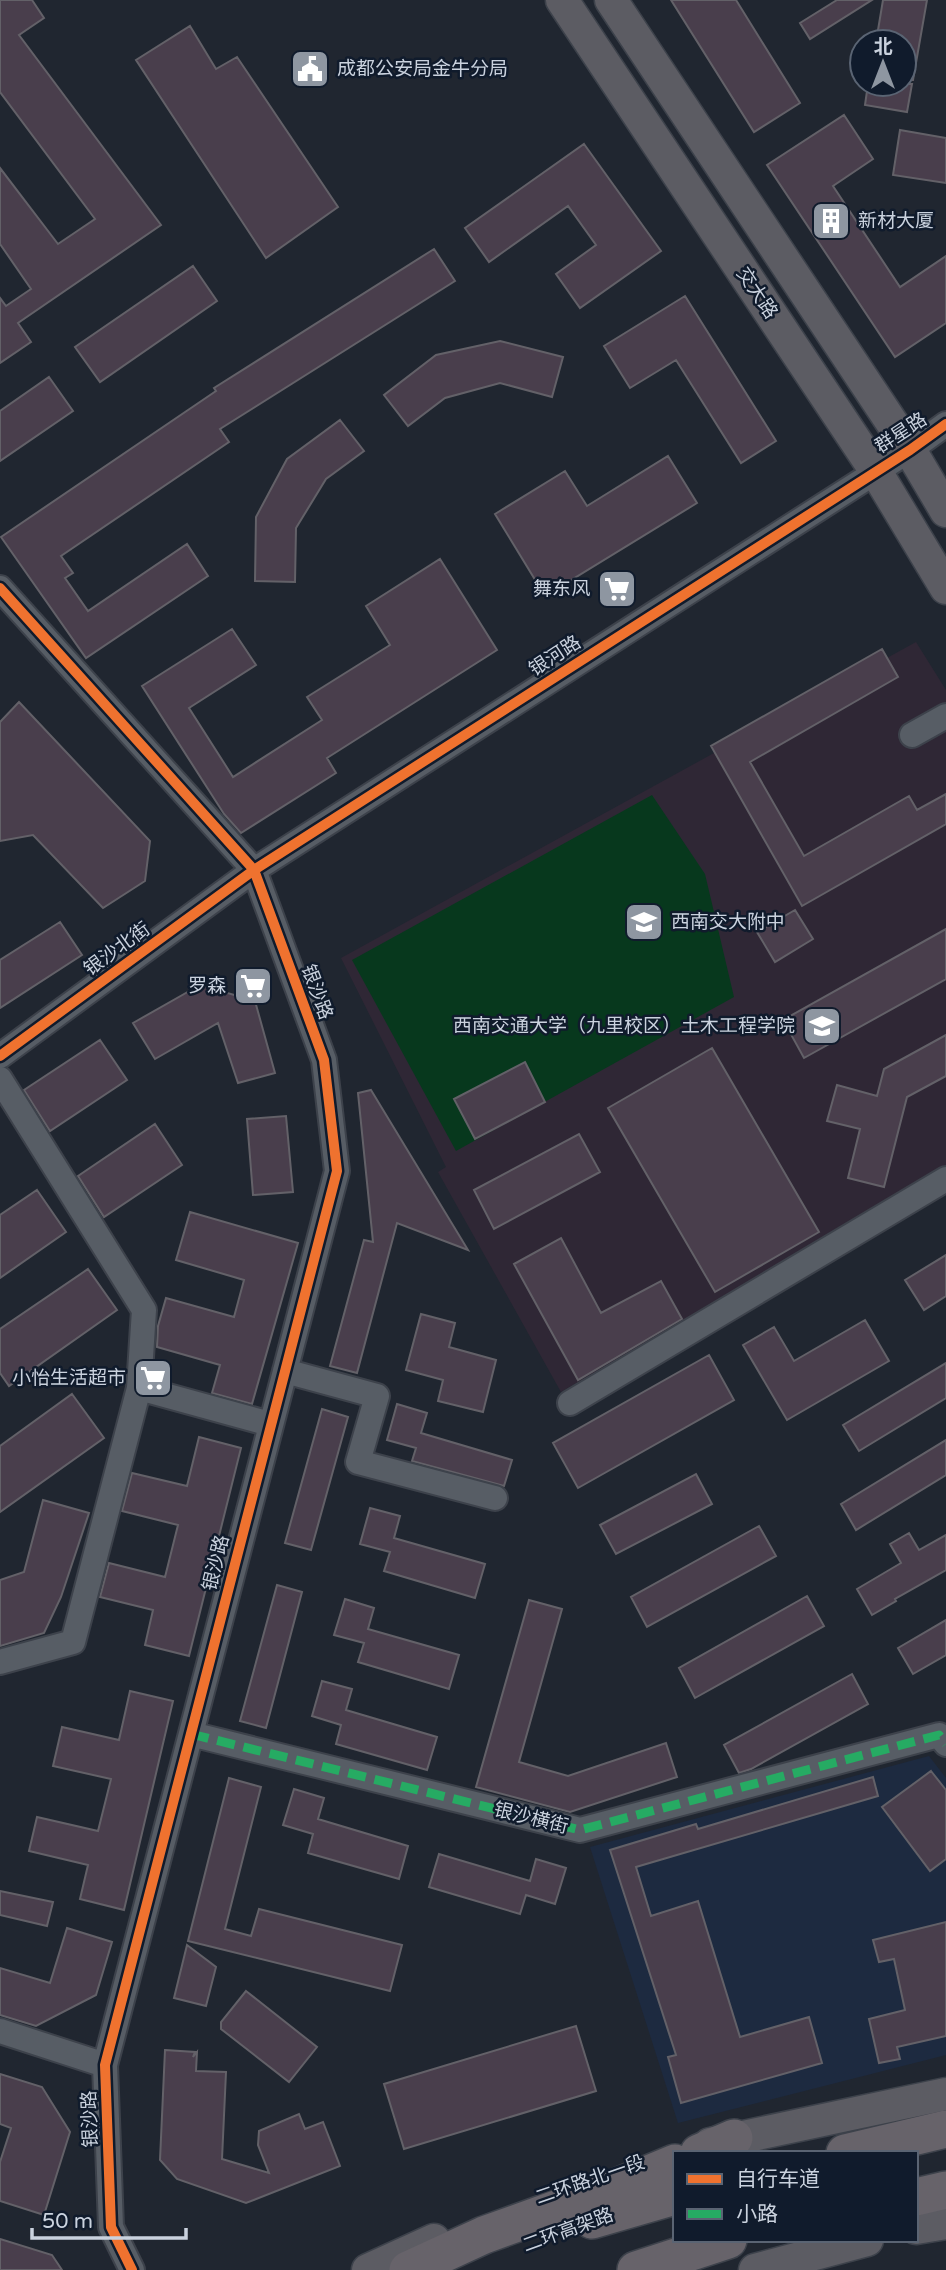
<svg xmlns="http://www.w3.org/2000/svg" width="946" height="2270" font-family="'Varela Round','Noto Sans SC',sans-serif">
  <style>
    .built { fill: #1d2a40 }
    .education { fill: #2f2735 }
    .green { fill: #07381d }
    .building { fill: #493e4c; stroke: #636168; stroke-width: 2 }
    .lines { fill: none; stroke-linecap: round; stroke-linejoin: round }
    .minor-casing { stroke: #3d424b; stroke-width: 28 }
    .major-casing { stroke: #3d424b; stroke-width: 35 }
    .highway-casing { stroke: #3d424b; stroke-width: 40 }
    .minor { stroke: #575d65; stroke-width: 24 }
    .major { stroke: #5c5c63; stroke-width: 32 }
    .highway { stroke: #67636a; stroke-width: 37 }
    .quiet { stroke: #26ab63; stroke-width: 9; stroke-dasharray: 18 9; stroke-linecap: butt }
    .cycleway-casing { stroke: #101b2c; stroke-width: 15 }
    .cycleway { stroke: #ef722f; stroke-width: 10 }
    .labels { text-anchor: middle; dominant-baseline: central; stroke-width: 5; stroke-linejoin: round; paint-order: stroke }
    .poi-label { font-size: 19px; fill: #cad2de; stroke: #101b2c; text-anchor: end }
    .street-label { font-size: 19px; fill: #cad2de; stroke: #101b2c }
  </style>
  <rect width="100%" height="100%" fill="#202630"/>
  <path class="built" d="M929,1756L946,1778V2055L678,2123L590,1847Z"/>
  <path class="education" d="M916,642L946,690V1166L561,1392L438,1172L446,1167L341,958Z"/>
  <path class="green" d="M652,795L705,874L734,997L456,1151L352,960Z"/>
  <path class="building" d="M0,0H32L44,18L19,35L161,225L18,323L31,342L0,363V298L6,306L31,289L0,244V168L58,244L95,219L0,92Z
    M671,0H736L800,103L754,132Z
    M837,0H872L810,39L800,23Z
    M883,0H927L913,80H904V42H876Z
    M190,26L216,69L237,57L338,207L266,258L136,60Z
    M868,84H912L907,112L865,105Z
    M844,115L873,159L833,186L900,287L946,256V323L895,357L767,165Z
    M900,130L946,138V183L893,175Z
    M584,144L661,251L580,308L556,274L596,245L568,206L489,262L465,228Z
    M434,249L455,281L220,429L229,442L61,556L73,573L65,578L88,611L187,544L208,576L86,658L1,537L216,391L214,388Z
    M193,266L217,301L100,382L75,347Z
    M685,296L776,441L741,463L676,360L630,388L604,346Z
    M500,341L563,357L552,397L500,383L445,398L408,426L384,395L436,355Z
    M49,377L73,411L0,461V411Z
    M340,420L364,451L326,479L296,528L295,582L255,581L256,517L287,459Z
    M668,456L697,503L545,596L495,514L565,471L587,506Z
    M440,559L497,650L327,758L336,773L241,833L224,814L142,686L232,629L256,665L189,708L233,777L322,720L307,697L390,645L366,606Z
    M882,649L898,677L750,762L804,856L909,796L917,810L946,794V824L802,906L711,746Z
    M19,702L150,841L145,881L103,908L33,835L0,841V722Z
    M795,910L813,939L775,962L757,932Z
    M60,922L82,955L0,1008V960Z
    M946,929V979L804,1058L783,1020Z
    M200,985L255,1001L275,1073L238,1083L218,1023L155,1059L133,1023Z
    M946,1035V1076L907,1097L884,1187L848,1178L860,1129L827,1121L837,1085L877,1096L884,1069Z
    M100,1040L127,1080L50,1131L24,1090Z
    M712,1048L819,1232L715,1292L608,1108Z
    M525,1062L545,1102L475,1139L454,1099Z
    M371,1090L468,1250L397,1223L357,1373L330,1366L364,1240L373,1242L358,1093Z
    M286,1116L293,1192L253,1195L247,1119Z
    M155,1124L182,1165L104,1217L78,1176Z
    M579,1134L600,1172L494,1229L474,1190Z
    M37,1190L66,1232L0,1278V1215Z
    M190,1212L298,1243L252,1404L212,1393L220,1365L157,1347L158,1326L166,1298L234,1317L244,1280L176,1260Z
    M561,1238L601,1313L661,1281L682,1319L578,1380L514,1264Z
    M946,1255V1296L924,1310L905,1280Z
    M88,1269L117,1310L9,1386L0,1373V1329Z
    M421,1314L455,1323L449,1347L496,1360L483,1412L438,1401L443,1380L406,1370Z
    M865,1320L889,1361L787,1420L743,1345L774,1327L794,1361Z
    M709,1355L734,1400L578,1488L553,1443Z
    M946,1363V1398L859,1451L843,1425Z
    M72,1394L104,1438L0,1512V1446Z
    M397,1404L427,1413L421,1433L512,1460L504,1486L412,1461L416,1448L387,1440Z
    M322,1409L348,1417L311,1550L285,1543Z
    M199,1437L241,1448L189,1656L145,1645L153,1610L100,1597L109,1563L165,1577L178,1525L122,1511L132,1473L187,1486Z
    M946,1440V1475L856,1530L841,1504Z
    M696,1474L712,1504L616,1554L600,1525Z
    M43,1500L89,1513L61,1597L44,1633L0,1646V1580L24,1572Z
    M370,1508L400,1516L394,1538L485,1564L475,1598L384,1571L390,1552L360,1544Z
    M759,1526L776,1556L647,1627L631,1597Z
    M909,1533L919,1550L946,1535V1570L895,1599L896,1601L872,1615L857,1589L901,1563L890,1544Z
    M277,1585L302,1592L266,1728L240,1721Z
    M807,1596L824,1626L695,1698L679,1668Z
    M345,1599L374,1608L368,1629L459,1655L449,1689L358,1662L364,1643L334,1635Z
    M529,1600L562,1609L519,1762L568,1776L666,1743L677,1777L570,1812L476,1787Z
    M946,1620V1655L913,1674L898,1648Z
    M852,1674L868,1704L751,1769L739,1773L724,1745Z
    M322,1681L352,1689L346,1710L437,1737L427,1770L336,1744L341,1725L312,1716Z
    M130,1691L173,1701L124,1910L80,1899L88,1865L29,1851L37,1817L98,1831L111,1779L53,1766L62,1727L119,1740Z
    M931,1771L946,1790V1859L930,1871L882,1807Z
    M873,1777L878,1796L636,1867L651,1916L698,1901L740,2037L809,2017L822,2063L681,2103L668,2057L676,2055L610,1850L696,1824L698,1829Z
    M229,1778L261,1787L225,1929L251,1936L259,1909L402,1945L390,1991L188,1941Z
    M294,1789L324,1798L318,1819L408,1846L399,1879L308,1853L313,1834L283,1825Z
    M439,1854L530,1881L536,1859L566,1868L555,1904L526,1895L520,1914L429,1887Z
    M0,1891L53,1902L47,1926L0,1915Z
    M946,1922V2036L897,2047L900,2059L879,2063L869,2019L905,2010L894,1959L879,1962L873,1940Z
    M67,1928L112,1942L96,1995L36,2026L0,2015V1968L50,1983Z
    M187,1945L216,1967L206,2006L174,1998Z
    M246,1991L317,2047L289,2082L221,2029V2022Z
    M576,2026L596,2091L404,2149L384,2084Z
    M165,2050L195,2052L193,2057L197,2052L196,2071L226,2072L222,2159L269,2173L258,2145L259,2131L299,2114L305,2129L323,2122L340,2166L246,2203L177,2179L160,2160Z
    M0,2074L42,2087L70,2132L44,2215L0,2201V2162L11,2128L0,2124Z
    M0,2239L52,2255L62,2270H0Z"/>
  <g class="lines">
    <defs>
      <path id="minor" d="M0,588L254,870L324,1060L337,1171L105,2065L111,2227L132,2270
        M912,735L946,716
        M0,1056L254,870L910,450L946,424
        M0,1079L144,1310L139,1388
        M285,1371L377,1396L358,1462L495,1498
        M570,1403L946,1179
        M0,1662L73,1642L139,1388L270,1424
        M191,1734L580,1830L939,1735L946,1744
        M0,2031L105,2065"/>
      <path id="major" d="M562,0L875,470L946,588
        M611,0L910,450L946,511
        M710,2144L946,2094
        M916,2228L946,2223
        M368,2270L434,2240
        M755,2270L867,2240"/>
      <path id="highway" d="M699,2153L734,2138
        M845,2153L946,2129
        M916,2197L946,2190
        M592,2220L675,2196
        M408,2270L484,2235L617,2187L675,2163
        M636,2270L728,2240"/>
    </defs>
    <use href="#minor" class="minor-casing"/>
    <use href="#major" class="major-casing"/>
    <use href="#highway" class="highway-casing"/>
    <use href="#minor" class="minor"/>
    <use href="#major" class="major"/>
    <use href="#highway" class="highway"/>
    <path class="quiet" d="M191,1734L580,1830L939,1735L946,1744"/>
    <defs>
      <path id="cycleway" d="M0,588L254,870L324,1060L337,1171L105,2065L111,2227L132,2270
        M0,1056L254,870L910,450L946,424"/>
    </defs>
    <use href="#cycleway" class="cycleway-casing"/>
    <use href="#cycleway" class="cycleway"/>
  </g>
  <defs>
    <symbol id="civic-square" viewBox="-11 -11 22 22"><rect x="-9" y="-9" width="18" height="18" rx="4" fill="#8e96a1" stroke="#101b2c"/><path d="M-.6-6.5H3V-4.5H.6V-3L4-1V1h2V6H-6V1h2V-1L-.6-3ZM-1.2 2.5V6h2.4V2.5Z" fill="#fff"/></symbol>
    <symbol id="building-square" viewBox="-11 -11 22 22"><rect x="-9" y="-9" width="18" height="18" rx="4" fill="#8e96a1" stroke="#101b2c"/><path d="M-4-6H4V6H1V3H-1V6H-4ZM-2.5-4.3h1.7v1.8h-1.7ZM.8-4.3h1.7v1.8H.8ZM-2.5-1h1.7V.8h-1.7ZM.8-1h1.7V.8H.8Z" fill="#fff"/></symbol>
    <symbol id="supermarket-square" viewBox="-11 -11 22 22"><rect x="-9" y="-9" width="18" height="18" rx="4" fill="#8e96a1" stroke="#101b2c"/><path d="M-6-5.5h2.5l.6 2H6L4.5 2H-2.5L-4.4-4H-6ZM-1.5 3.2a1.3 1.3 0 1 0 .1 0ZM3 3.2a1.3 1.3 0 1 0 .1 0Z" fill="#fff"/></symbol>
    <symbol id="school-square" viewBox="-11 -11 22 22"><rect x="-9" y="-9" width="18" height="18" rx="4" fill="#8e96a1" stroke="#101b2c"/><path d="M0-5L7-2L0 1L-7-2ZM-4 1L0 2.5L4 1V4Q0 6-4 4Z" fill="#fff"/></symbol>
    <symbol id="university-square" viewBox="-11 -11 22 22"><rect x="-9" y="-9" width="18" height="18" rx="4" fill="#8e96a1" stroke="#101b2c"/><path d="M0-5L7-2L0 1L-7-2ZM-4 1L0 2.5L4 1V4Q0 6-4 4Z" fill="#fff"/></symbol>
  </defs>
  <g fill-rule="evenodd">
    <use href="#civic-square" x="288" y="47" width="44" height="44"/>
    <use href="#building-square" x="809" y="199" width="44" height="44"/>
    <use href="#supermarket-square" x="595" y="567" width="44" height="44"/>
    <use href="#school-square" x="622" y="900" width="44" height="44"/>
    <use href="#supermarket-square" x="231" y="964" width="44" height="44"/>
    <use href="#university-square" x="800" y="1004" width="44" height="44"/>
    <use href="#supermarket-square" x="131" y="1356" width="44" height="44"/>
  </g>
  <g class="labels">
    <g class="poi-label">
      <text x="337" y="69" text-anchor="start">成都公安局金牛分局</text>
      <text x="858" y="221" text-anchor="start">新材大厦</text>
      <text x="590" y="589">舞东风</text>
      <text x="671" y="922" text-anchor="start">西南交大附中</text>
      <text x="226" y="986">罗森</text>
      <text x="795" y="1026">西南交通大学（九里校区）土木工程学院</text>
      <text x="126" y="1378">小怡生活超市</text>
    </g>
    <g class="street-label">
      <text transform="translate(757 293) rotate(56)">交大路</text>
      <text transform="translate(901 433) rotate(-33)">群星路</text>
      <text transform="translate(555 656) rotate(-33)">银河路</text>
      <text transform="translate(117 949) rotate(-36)">银沙北街</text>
      <text transform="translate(317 992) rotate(70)">银沙路</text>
      <text transform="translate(216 1563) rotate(-76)">银沙路</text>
      <text transform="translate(531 1818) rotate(14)">银沙横街</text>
      <text transform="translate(90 2119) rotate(-92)">银沙路</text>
      <text transform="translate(590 2180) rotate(-19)">二环路北一段</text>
      <text transform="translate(568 2230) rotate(-20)">二环高架路</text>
    </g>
  </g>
  <rect x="673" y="2151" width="245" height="91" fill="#101b2c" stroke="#5a6473" stroke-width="2"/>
  <rect x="687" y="2174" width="35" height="10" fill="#ef722f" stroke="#5a6473" stroke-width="2"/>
  <text x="736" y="2186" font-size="21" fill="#cad2de">自行车道</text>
  <rect x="687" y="2209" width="35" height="10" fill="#26ab63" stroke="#5a6473" stroke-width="2"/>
  <text x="736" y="2221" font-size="21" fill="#cad2de">小路</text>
  <g transform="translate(883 63)"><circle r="33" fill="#101b2c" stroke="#5a6473" stroke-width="2"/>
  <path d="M0-5L12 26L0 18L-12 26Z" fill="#8e96a1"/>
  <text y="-10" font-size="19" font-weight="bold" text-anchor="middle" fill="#cad2de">北</text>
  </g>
  <path d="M32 2228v10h154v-10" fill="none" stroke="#cad2de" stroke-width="3.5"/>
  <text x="42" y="2228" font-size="21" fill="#cad2de" stroke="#101b2c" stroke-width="5" paint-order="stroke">50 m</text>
</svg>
